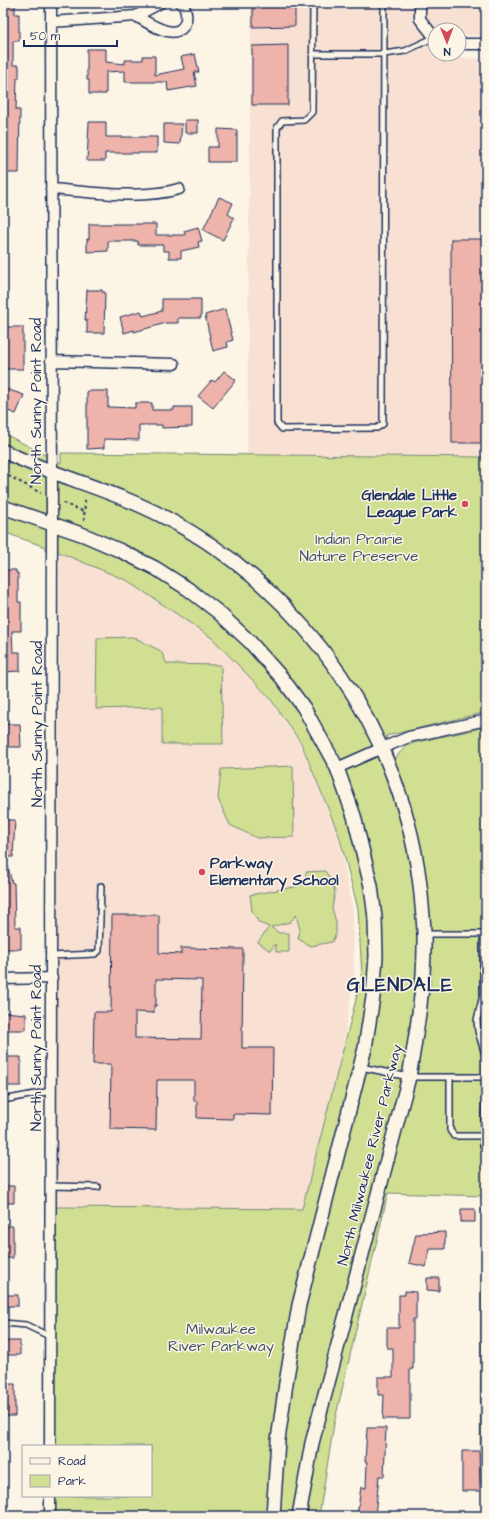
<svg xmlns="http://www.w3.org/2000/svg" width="489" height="1519" font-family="'Architects Daughter',sans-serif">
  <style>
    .built { fill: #f8e1d3 }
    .green { fill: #d0df92; stroke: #768778 }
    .building { fill: #eeb3aa; stroke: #1b2f5e; fill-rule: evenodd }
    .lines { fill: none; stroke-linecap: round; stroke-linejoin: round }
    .service-casing { stroke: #1b2f5e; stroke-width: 8 }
    .minor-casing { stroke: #1b2f5e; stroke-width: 13 }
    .tertiary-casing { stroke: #1b2f5e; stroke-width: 16 }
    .path { stroke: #1b2f5e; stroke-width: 2; stroke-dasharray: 3 3; stroke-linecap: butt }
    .service { stroke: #fcf5e5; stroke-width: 5 }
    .minor { stroke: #fcf5e5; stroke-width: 10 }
    .tertiary { stroke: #fcf5e5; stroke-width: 13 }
    .poi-dot { fill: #d1495b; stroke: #fcf5e5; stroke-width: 1.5 }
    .labels { text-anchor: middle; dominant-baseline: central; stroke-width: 3; stroke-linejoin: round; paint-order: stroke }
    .street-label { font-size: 15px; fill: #1b2f5e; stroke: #fcf5e5 }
    .poi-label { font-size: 15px; font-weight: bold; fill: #1b2f5e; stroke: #fcf5e5; text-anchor: end }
    .park-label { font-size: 15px; fill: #3f5268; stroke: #fcf5e5 }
    .district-label { font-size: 19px; font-weight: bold; letter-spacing: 1px; fill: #1b2f5e; stroke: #fcf5e5 }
  </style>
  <rect width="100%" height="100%" fill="#fcf5e5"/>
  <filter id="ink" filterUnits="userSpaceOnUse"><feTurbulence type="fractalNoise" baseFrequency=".025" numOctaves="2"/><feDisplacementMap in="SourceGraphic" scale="8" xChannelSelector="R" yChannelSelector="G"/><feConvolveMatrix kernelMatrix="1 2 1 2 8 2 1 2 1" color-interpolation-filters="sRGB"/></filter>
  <g filter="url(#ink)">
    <path class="built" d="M251,3H486V36L459,35V30H435V47L433,52L444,57L486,59V457L247,455Z
      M60,555H69L128,579L213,637L269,698L300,744L338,834L353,911L354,977L342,1052L302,1209L56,1207Z"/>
    <path class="green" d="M3,433L61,463V453L486,457V712L386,736L395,760C399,751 405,748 413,743L486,727V1482H480L482,1196L388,1193L334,1424L319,1516H53V1496H151V1446H54L56,1207L302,1209L362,976L358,909L339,835L301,743L269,697L212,638L128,581L51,549L3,532Z
      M133,637L161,651L167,664L221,665L223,744H162V707L96,709L97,638Z
      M293,766L294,837L257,838L230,825L218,799L221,769Z
      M325,871L331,880L335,892L332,908L336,922V933L332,942L311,946L298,939L300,930L296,915L290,922L271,927L279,933H289V952H276L275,944L270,951L258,942L269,927L259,923L252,911L250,895L294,887L305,883L306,872Z"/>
    <path class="building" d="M3,3H15V14H19V41H13V65H19V78H17L16,110H20L19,173H3Z
      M253,3H295V26L253,27Z
      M288,45V105H252V46Z
      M87,49H106V62L125,64V60H143V56H155V75L184,69L181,57L195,54L199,72H194L197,86L168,91L167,82H125V71L106,72V94H89V80H87Z
      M185,120H198V133H185Z
      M89,122H106V137H157V153H105V161H87Z
      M164,124H182L180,144L164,143Z
      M218,129L237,130V162H208V147H218Z
      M219,197L233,203L228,214L234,218L223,240L203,230Z
      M89,224H156V235H185L184,231L198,227L202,241L198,242L199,247L181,251V258H169V251H163V245H138V241H108V251L87,252V239H89Z
      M451,239H486V443H452Z
      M87,290H102V292H105L104,333H87V320H85Z
      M162,299H201V318H178V323H166L134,332V330L124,333L120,317L141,311L143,316L162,311Z
      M225,309L233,340L227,342L228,347L213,351L205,315Z
      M3,327H23V369H4Z
      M224,371L236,380L213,408L198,396L212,380L215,382Z
      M3,388L24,395L16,414L3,409Z
      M87,391H108V407L135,408V403H152V410H174V407H192V427L162,428V425H139V440L104,439V448L87,449Z
      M3,570H16V573H18V602H21V631H12L13,652H20V671L3,672Z
      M3,724H20L21,747H4Z
      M3,820H15L13,857H3Z
      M3,863H7L12,883H14L15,927H21V949H4Z
      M112,915H159V953L181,954V948L243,949L242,1048H273L272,1115L233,1114V1119L197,1118V1101H194V1080H157L156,1130L110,1129L111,1064H93L94,1012H111ZM156,979L202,980L201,1039L135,1038V1012L154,1013V1005L156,1006Z
      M3,1012L26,1014V1030H3Z
      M3,1057H21V1086H3Z
      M3,1186H14V1203H3Z
      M461,1209H475V1222H461Z
      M3,1226H13V1258H3Z
      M445,1232V1249H430L426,1267L409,1263L416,1234H421V1233Z
      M427,1278H439V1291L427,1290Z
      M405,1291L416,1292V1319H413V1369H410V1419H383L384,1395H378V1377H393V1348H387V1328H399V1295H405Z
      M3,1295H18V1306H3Z
      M3,1341H20V1355H3Z
      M3,1384H15V1416H3Z
      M367,1428H386L384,1476H379L375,1516H357L361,1487L366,1488L367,1462H365Z
      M462,1451H479L480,1491H462Z"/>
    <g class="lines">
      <defs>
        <path id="service" d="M313,3L312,112L304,120L282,121L277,128V423L282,429L377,428L383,424L384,3
          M313,54H384L405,51L435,37
          M425,934H485
          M483,934V995L477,1020L478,1031L486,1058
          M51,956L95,954L99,951L101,886
          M361,1067L409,1077H486L483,1146L486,1149
          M486,1077V1066
          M450,1078V1130L454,1136H483
          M3,1100L51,1091
          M51,1186L98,1187
          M3,1323L26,1325L51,1337"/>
        <path id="minor" d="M420,3V19L435,38
          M136,16C148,23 180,45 186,20C187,13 186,8 181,3
          M51,22L136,16L160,3
          M459,44H486
          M51,189C92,192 140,200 179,189
          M51,361L174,364
          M337,768L382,748L409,737L486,720
          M3,979L52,978
          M50,1446L52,525L51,3
          M50,1516V1496"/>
        <path id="tertiary" d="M3,451C56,477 114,490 166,518C306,591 405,736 421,894C422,908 424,922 424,935C425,983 417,1030 409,1077L312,1443L299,1516
          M3,507L84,535L121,551L155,568L188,589L218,612L250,642L282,678L304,708L337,768L354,816L371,886L375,918L376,956L373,997L365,1048L299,1305L286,1383L278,1440L273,1516"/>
      </defs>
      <use href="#service" class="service-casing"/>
      <use href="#minor" class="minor-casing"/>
      <use href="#tertiary" class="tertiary-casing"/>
      <path class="path" d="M3,473L41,493
        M63,503L85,512
        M84,521L85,498
        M483,926V918H486"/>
      <use href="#service" class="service"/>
      <use href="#minor" class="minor"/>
      <use href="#tertiary" class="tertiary"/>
    </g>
  </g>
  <g class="poi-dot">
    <circle cx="465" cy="504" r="4"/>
    <circle cx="202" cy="872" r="4"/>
  </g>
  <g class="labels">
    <g class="street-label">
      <text transform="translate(36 401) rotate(-90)">North Sunny Point Road</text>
      <text transform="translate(37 724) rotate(-90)">North Sunny Point Road</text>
      <text transform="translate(36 1048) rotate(-90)">North Sunny Point Road</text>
      <text transform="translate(370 1155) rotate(-76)">North Milwaukee River Parkway</text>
    </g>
    <g class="poi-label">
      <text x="457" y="495">Glendale Little<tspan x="457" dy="17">League Park</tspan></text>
      <text x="210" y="863" text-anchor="start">Parkway<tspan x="210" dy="17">Elementary School</tspan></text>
    </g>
    <g class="park-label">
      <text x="359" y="539">Indian Prairie<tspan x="359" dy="17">Nature Preserve</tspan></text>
      <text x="221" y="1329">Milwaukee<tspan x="221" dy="17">River Parkway</tspan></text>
    </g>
    <g class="district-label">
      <text x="400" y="985">GLENDALE</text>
    </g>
  </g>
  <rect width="489" height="1519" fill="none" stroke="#fcf5e5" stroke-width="16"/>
  <rect x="8" y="8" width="473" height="1503" fill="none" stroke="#1b2f5e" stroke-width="1.5" filter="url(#ink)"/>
  <rect x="22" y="1445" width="130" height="52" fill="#fcf5e5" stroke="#a2a6af"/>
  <rect x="30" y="1458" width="20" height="6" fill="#fcf5e5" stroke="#a2a6af"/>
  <text x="58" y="1465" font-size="12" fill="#1b2f5e">Road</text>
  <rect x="30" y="1475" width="20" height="12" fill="#d0df92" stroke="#a2a6af"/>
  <text x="58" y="1485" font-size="12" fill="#1b2f5e">Park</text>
  <g transform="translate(447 42) rotate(179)"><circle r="19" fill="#fcf5e5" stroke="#a2a6af"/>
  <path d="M0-3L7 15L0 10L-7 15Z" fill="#d1495b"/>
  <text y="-6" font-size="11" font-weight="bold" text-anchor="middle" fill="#1b2f5e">N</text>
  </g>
  <path d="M24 40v6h93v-6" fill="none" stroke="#1b2f5e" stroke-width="2"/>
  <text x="30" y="40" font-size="12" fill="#1b2f5e" stroke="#fcf5e5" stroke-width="3" paint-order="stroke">50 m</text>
</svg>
